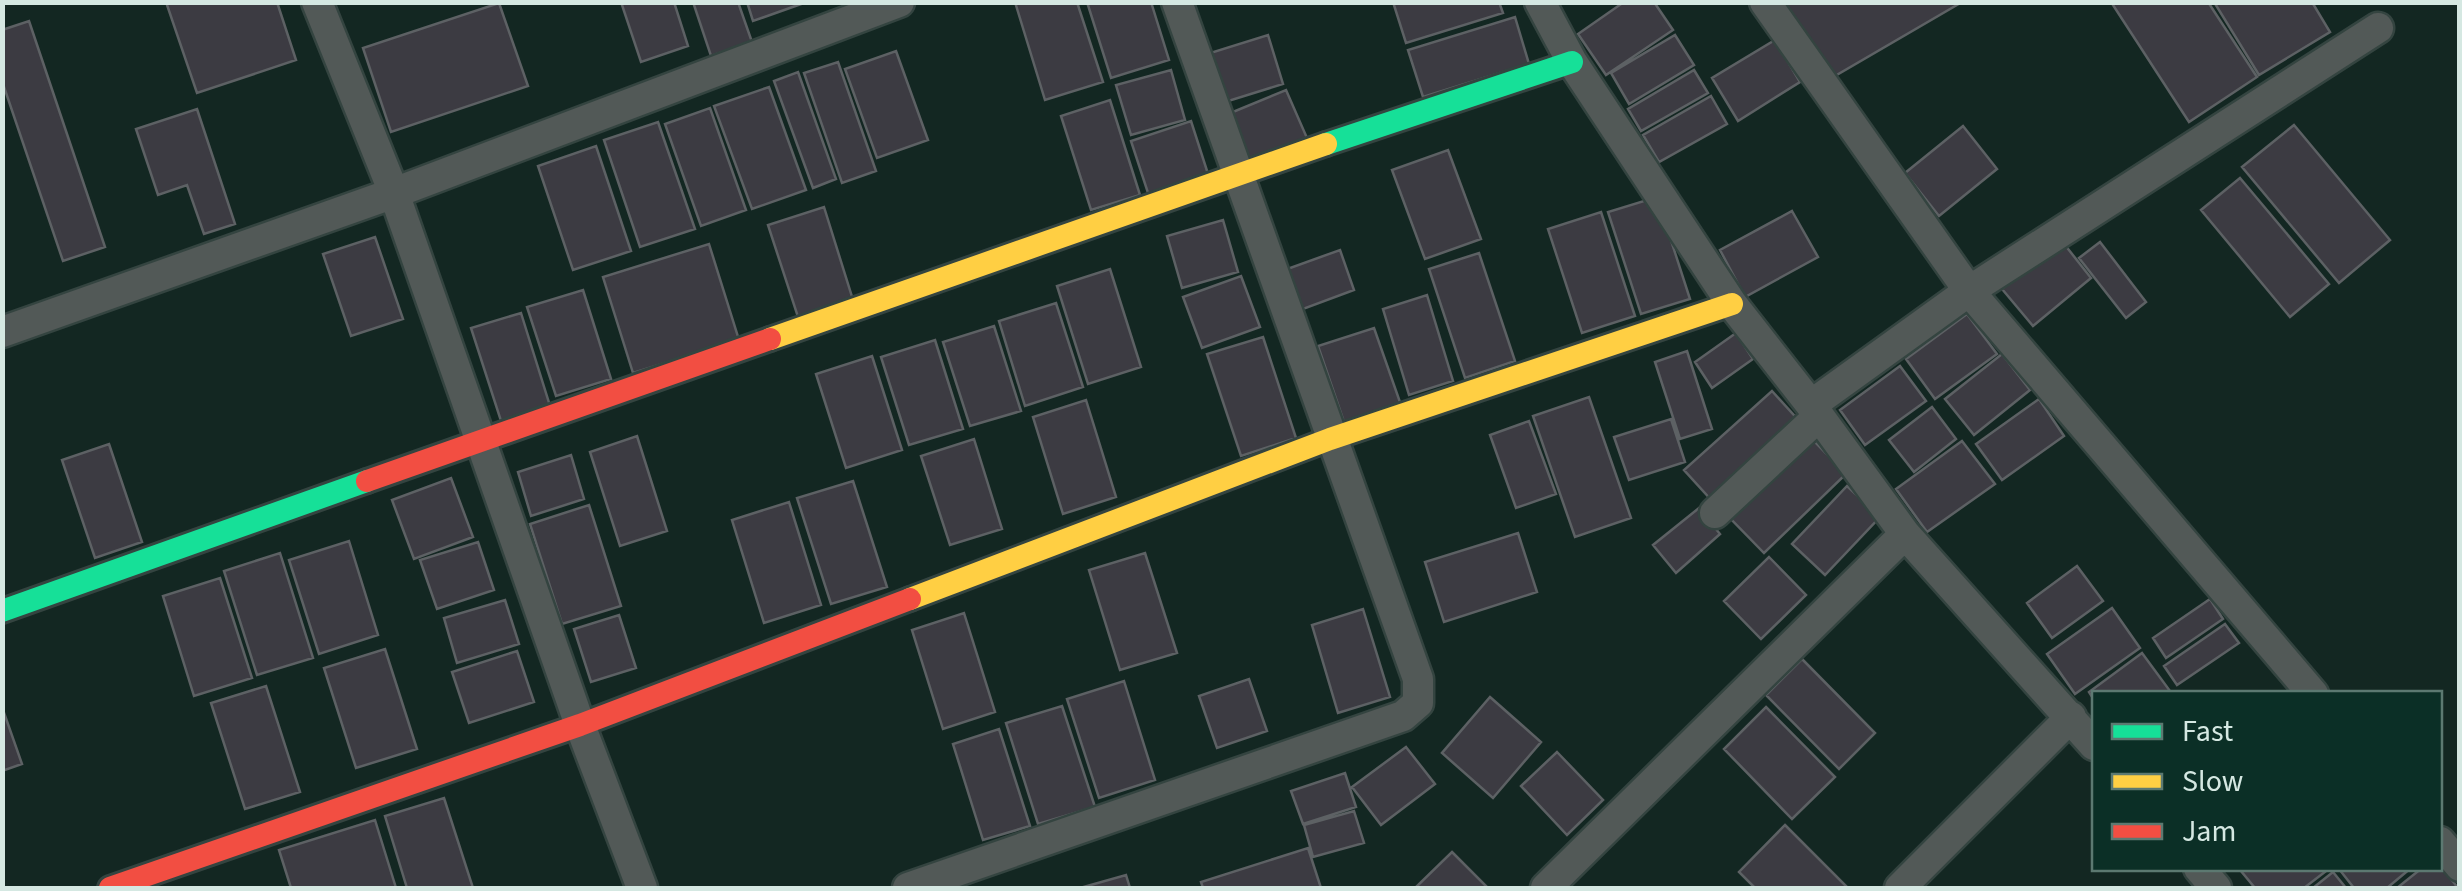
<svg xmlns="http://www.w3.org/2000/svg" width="2462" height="891" font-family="'Source Sans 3',sans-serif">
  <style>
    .building { fill: #3c3b42; stroke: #5d6164; stroke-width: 2.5 }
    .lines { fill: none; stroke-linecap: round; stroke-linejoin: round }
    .street-casing { stroke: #344440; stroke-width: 35 }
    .fast-casing { stroke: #344440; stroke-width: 28 }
    .slow-casing { stroke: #344440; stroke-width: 28 }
    .jam-casing { stroke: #344440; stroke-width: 28 }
    .street { stroke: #525957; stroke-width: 30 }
    .fast { stroke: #16e098; stroke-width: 22 }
    .slow { stroke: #ffcf43; stroke-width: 22 }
    .jam { stroke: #f24e42; stroke-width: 22 }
  </style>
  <rect width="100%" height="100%" fill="#132722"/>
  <path class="building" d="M166,2H277L296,60L197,93Z
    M621,2H674L688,46L641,62Z
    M693,2H738L752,42L711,56Z
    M747,2H801V4L753,21Z
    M1015,2H1077L1103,82L1045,100Z
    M1087,2H1151L1169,60L1111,78Z
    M1393,2H1499L1503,13L1406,43Z
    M1624,2H1654L1673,30L1606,75L1578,34Z
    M1782,2H1962L1828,80Z
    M2111,2H2208L2257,77L2189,122Z
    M2214,2H2312L2330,32L2259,75Z
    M499,3L528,86L391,132L363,48Z
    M1515,17L1529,64L1423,97L1408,50Z
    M29,21L105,247L63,261L2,81V30Z
    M1268,35L1283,84L1222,103L1207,54Z
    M1675,35L1694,65L1629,104L1611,73Z
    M1775,40L1800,82L1738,121L1712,78Z
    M896,51L928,140L877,158L845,69Z
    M838,62L876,171L842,183L804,73Z
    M1171,70L1185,120L1131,135L1116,85Z
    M1694,70L1708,93L1641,131L1628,109Z
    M798,72L836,179L813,188L774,81Z
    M769,87L806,190L752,209L714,106Z
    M1286,90L1307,138L1248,163L1228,114Z
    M1711,96L1727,124L1659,162L1643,135Z
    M1110,100L1140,195L1091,210L1061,116Z
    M710,108L746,210L701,226L665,124Z
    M197,109L235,224L204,234L187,185L158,195L136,129Z
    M1191,121L1209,177L1149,196L1131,141Z
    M658,122L695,229L640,247L604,140Z
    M2294,125L2390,240L2339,283L2242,167Z
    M1963,126L1997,169L1939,216L1905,173Z
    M596,146L631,251L573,270L538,166Z
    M1448,150L1481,239L1425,259L1392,170Z
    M2240,178L2329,284L2290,317L2201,210Z
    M1657,197L1690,299L1641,314L1608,212Z
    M824,207L853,300L798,317L768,225Z
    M1792,211L1818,257L1745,297L1720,250Z
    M1601,212L1635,316L1582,333L1548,229Z
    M1223,220L1238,272L1182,288L1167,236Z
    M375,237L403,319L351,336L323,254Z
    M2061,240L2091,278L2033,326L2002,289Z
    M2100,242L2146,302L2126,318L2079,258Z
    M709,244L739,340L633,373L603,277Z
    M1340,250L1354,290L1295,312L1279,272Z
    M1479,253L1515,361L1465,378L1429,269Z
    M1110,269L1141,367L1088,384L1057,286Z
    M1241,276L1260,327L1202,348L1183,297Z
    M583,290L611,379L556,396L527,307Z
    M1427,295L1453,381L1409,395L1383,309Z
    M1056,303L1083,387L1025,406L999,321Z
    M521,313L550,406L501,421L471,328Z
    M1967,314L1997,354L1935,399L1906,359Z
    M994,326L1021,411L970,426L943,342Z
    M1374,328L1401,405L1345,425L1318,346Z
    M1736,333L1753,359L1712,388L1695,362Z
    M1263,337L1296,438L1241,456L1207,354Z
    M935,340L963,429L909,445L881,357Z
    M1687,351L1712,429L1680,439L1655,362Z
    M2002,354L2030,390L1974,435L1945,399Z
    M872,356L902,450L846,468L816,374Z
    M1900,366L1926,401L1865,445L1840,410Z
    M1772,391L1802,424L1714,503L1684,470Z
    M1589,397L1631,518L1575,537L1533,416Z
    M2039,399L2064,436L2002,480L1976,444Z
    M1086,400L1116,497L1063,514L1033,417Z
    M1932,407L1956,439L1914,472L1889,440Z
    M1671,419L1685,462L1629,480L1614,437Z
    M1529,421L1556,494L1516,508L1490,435Z
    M637,436L667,531L620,546L590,452Z
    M1809,436L1846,474L1764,553L1727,515Z
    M974,439L1002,529L950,545L921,456Z
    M1962,441L1995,484L1927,532L1896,489Z
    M109,444L142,542L95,558L62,460Z
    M571,455L584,499L531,516L518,472Z
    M451,478L473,537L414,559L392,500Z
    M853,481L887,587L831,604L797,498Z
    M1847,486L1880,517L1825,575L1792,544Z
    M789,502L821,605L764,623L732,520Z
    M589,505L621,606L562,624L530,524Z
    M1699,508L1720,534L1676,573L1653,545Z
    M1518,533L1537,592L1444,622L1425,562Z
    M349,541L378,635L319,654L289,560Z
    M478,542L494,590L437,609L420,560Z
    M280,553L313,658L257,675L224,571Z
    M1145,553L1177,653L1120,670L1089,570Z
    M1769,557L1806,595L1761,639L1724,601Z
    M2077,566L2103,601L2052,638L2027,603Z
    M220,578L252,678L194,696L163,596Z
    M2210,599L2223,619L2166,658L2153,638Z
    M505,600L519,644L457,663L444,618Z
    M2112,608L2140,648L2075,694L2047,654Z
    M1363,609L1390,697L1338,713L1312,625Z
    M964,613L995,712L943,729L912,630Z
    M619,615L636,668L591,682L574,629Z
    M2225,624L2239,643L2177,685L2164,666Z
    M385,649L417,749L356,768L324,668Z
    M517,651L534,702L469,723L452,672Z
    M2142,653L2170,691L2094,694V700L2089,692Z
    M1802,659L1875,733L1839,769L1766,695Z
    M1249,679L1267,731L1217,748L1199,696Z
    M1124,681L1155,780L1099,798L1067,699Z
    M266,686L300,792L245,809L211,703Z
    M1490,697L1541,742L1493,798L1442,753Z
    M1062,706L1095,807L1038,824L1006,723Z
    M2,707L22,764L2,771Z
    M1766,707L1835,777L1792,819L1724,749Z
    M999,729L1030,826L983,840L953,744Z
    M1406,747L1435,784L1381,825L1352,787Z
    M1557,752L1603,800L1567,835L1521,786Z
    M1345,773L1356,807L1303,824L1291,791Z
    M444,798L473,888H407L385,816Z
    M1354,811L1364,843L1313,857L1304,825Z
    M375,820L396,888H291L279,850Z
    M1785,825L1848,888H1755L1739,872Z
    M1308,848L1321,888H1203L1201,882Z
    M1452,852L1488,888H1415Z
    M2440,865L2458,888H2397L2422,868H2440Z
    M2244,868H2330L2304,888H2255L2241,871Z
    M2411,868L2387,888H2354L2339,869Z
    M2333,872L2346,888H2313Z
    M1126,875L1130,888H1080Z"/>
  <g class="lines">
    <defs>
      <path id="street" d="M317,2L394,193L580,725L642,888
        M1540,2L1572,62L1732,304L1811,405L1905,534L2094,745
        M1765,2L1969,291L2313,694
        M2,332L394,193L899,2
        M1811,405L1969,291L2378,28
        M1715,513L1819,416
        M2440,842L2460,866
        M2199,868L2216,888
        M908,888L1403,716L1418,703V679L1177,2
        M1546,888L1905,534
        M1900,888L2071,717"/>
      <path id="fast" d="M1326,144L1572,62
        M2,611L367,481"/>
      <path id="slow" d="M770,339L1326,144
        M910,599L1330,439L1732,304"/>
      <path id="jam" d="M367,481L770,339
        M110,888L580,725L910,599"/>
    </defs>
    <use href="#street" class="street-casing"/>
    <use href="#fast" class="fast-casing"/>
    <use href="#slow" class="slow-casing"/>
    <use href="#jam" class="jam-casing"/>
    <use href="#street" class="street"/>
    <use href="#fast" class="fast"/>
    <use href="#slow" class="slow"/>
    <use href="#jam" class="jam"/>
  </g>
  <rect width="2462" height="891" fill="none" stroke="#d5e8e2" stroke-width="10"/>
  <rect x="2092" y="691" width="350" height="180" fill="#0b2f26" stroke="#5c7971" stroke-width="2.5"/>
  <rect x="2112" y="724" width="50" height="15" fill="#16e098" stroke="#5c7971" stroke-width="2.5"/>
  <text x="2182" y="741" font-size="30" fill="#d5e8e2">Fast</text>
  <rect x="2112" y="774" width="50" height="15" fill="#ffcf43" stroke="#5c7971" stroke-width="2.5"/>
  <text x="2182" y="791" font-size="30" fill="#d5e8e2">Slow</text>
  <rect x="2112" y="824" width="50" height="15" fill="#f24e42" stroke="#5c7971" stroke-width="2.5"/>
  <text x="2182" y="841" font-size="30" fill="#d5e8e2">Jam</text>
</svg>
